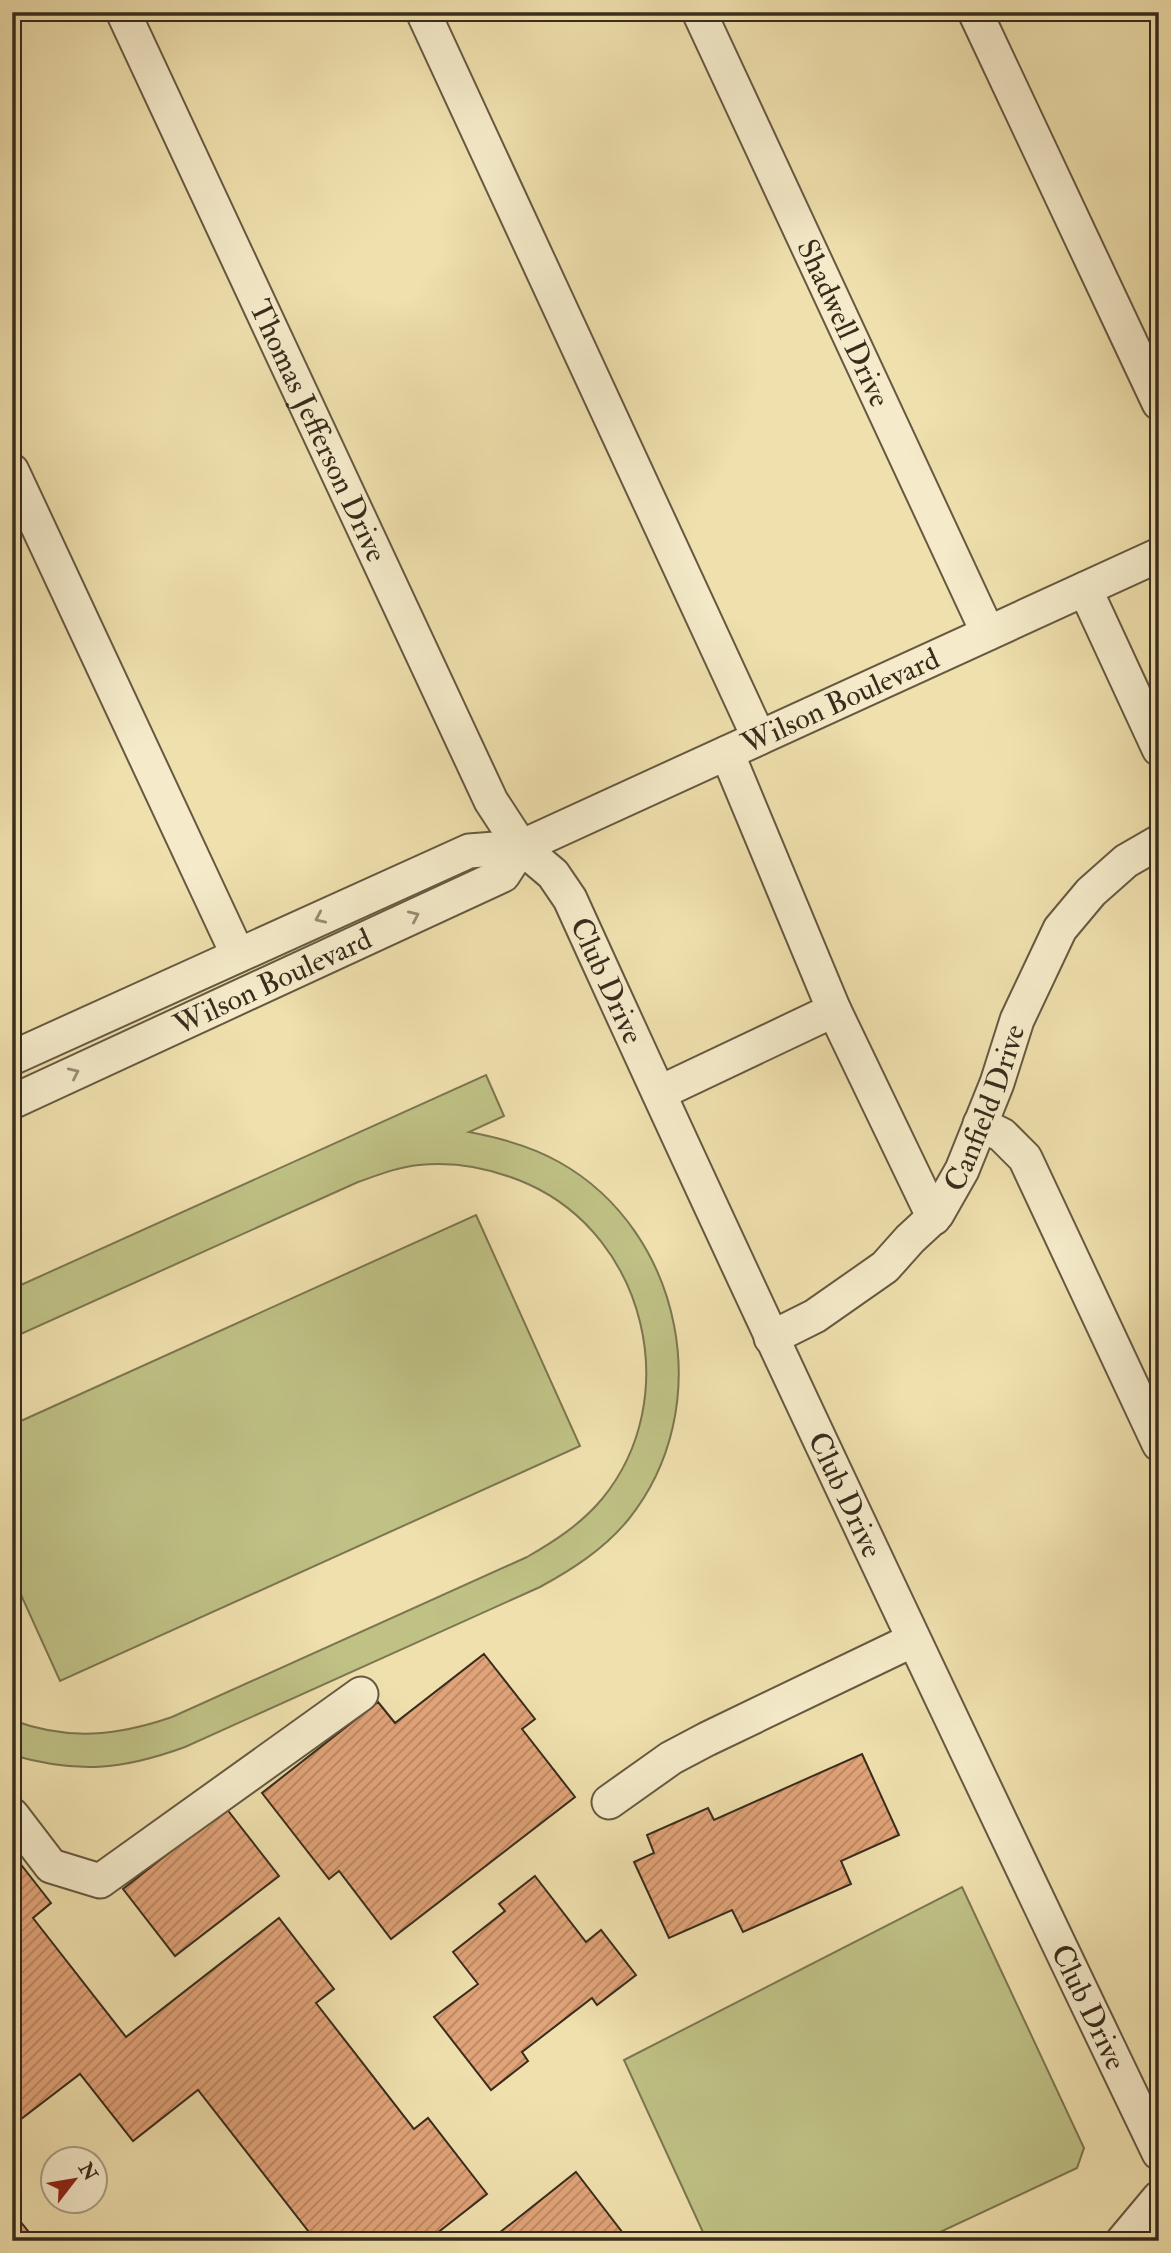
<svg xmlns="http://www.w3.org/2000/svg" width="1171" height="2253" font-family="'IM FELL Double Pica',serif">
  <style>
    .park { fill: #bfc185; stroke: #7c7651; stroke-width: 2 }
    .building { fill: url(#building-hatch); stroke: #382c1d; stroke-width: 2 }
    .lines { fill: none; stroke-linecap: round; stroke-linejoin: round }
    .minor-casing { stroke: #665941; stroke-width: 37 }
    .minor { stroke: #f5ebca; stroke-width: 33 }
    .oneway { stroke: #968c74 }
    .labels { text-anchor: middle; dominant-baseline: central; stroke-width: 5; stroke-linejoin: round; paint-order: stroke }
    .street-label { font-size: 30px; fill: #382c1d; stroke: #f5ebca }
  </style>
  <defs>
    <pattern id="building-hatch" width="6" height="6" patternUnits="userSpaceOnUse" patternTransform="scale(1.75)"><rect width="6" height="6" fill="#e1a378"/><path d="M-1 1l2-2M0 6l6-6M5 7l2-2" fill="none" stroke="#b78562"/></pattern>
  </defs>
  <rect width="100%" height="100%" fill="#efe0ad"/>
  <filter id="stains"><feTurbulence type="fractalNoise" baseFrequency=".00286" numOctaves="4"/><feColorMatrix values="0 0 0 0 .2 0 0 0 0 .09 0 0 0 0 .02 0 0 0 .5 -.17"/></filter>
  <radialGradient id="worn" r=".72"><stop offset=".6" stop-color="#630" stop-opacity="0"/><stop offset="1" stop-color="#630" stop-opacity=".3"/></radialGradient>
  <path class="park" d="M486,1075L504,1116L469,1132C501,1138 531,1146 559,1162C684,1232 718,1409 628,1520C604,1549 573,1569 540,1587L185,1747C122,1770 78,1774 12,1755V1720C68,1741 117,1736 172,1717L527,1557C555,1541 581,1524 602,1499C685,1398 646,1237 528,1184C494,1169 456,1161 419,1165C398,1167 378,1175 358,1182L12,1338V1289Z
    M476,1215L580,1446L60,1681L12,1575V1425Z
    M962,1887L1084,2148L1077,2168L921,2241H707L624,2060Z"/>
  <path class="building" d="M484,1654L535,1719L522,1729L575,1797L391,1939L339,1871L329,1879L262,1793L378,1702L395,1723Z
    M862,1754L899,1835L841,1861L851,1884L743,1932L732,1910L669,1938L634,1862L654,1853L647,1835L708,1808L714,1820Z
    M226,1808L279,1876L175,1956L123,1889Z
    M12,1853L51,1903L33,1918L126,2037L279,1918L334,1989L316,2003L414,2129L428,2118L487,2194L427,2241H316L198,2090L133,2141L80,2074L12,2126Z
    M535,1876L586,1942L601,1930L636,1975L597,2005L592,1998L522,2052L528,2061L491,2090L434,2017L478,1984L453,1952L505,1911L499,1904Z
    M576,2172L629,2241H489Z
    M12,2211L36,2241H12Z"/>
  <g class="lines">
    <defs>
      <g id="minor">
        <path id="s1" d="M123,12L491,801L521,847L553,874L570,899C761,1320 959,1737 1159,2153"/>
        <path d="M423,12L759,738"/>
        <path id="s2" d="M699,12L988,633"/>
        <path d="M975,12L1159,403"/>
        <path d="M12,471L238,955"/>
        <path d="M1085,589L1159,749"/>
        <path d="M834,1010L934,1218"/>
        <path id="s3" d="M12,1058L469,851L521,847L1159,555"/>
        <path d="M659,1093L834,1010L727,753"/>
        <path id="s4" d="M12,1102L503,875L521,847"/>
        <path d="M980,1124L1002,1135L1025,1158L1159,1444"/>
        <path id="s5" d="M771,1338L815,1316L885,1267L910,1239L937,1214L962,1170L997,1083L1017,1020L1060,929L1091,892L1126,861L1159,842"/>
        <path d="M609,1802L671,1758L707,1739L913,1640"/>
        <path d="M12,1815L51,1866L100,1881L361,1694"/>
        <path d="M1123,2241L1159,2198"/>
      </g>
    </defs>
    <use href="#minor" class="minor-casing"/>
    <use href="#minor" class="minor"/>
  </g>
  <defs><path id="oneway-chevron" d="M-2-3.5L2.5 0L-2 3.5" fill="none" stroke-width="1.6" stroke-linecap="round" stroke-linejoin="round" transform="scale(1.75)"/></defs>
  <g class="oneway">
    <use href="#oneway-chevron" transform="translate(414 916) rotate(-25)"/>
    <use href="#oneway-chevron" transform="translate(320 918) rotate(156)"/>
    <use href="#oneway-chevron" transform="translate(74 1073) rotate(-25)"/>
  </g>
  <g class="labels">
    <g class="street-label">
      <text stroke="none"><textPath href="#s2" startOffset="343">Shadwell Drive</textPath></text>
      <text stroke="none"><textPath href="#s1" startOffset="462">Thomas Jefferson Drive</textPath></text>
      <text stroke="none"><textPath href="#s3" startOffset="905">Wilson Boulevard</textPath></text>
      <text stroke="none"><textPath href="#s4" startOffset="287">Wilson Boulevard</textPath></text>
      <text stroke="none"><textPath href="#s1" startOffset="1087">Club Drive</textPath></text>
      <text stroke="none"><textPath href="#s5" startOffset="326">Canfield Drive</textPath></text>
      <text stroke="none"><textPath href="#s1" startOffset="1654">Club Drive</textPath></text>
      <text stroke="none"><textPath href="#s1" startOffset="2221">Club Drive</textPath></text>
    </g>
  </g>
  <rect width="1171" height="2253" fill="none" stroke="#efe0ad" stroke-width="42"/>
  <rect x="14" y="14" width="1143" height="2225" fill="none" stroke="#382c1d" stroke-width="3.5"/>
  <rect x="21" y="21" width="1129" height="2211" fill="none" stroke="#382c1d" stroke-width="2"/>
  <g transform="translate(74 2180) rotate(59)"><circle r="33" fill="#f5ebca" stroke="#a99f85" stroke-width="2"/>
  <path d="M0-5L12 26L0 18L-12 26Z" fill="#8f2418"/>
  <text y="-10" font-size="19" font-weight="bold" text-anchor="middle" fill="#382c1d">N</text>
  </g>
  <rect width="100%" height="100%" filter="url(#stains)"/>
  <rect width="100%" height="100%" fill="url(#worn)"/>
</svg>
